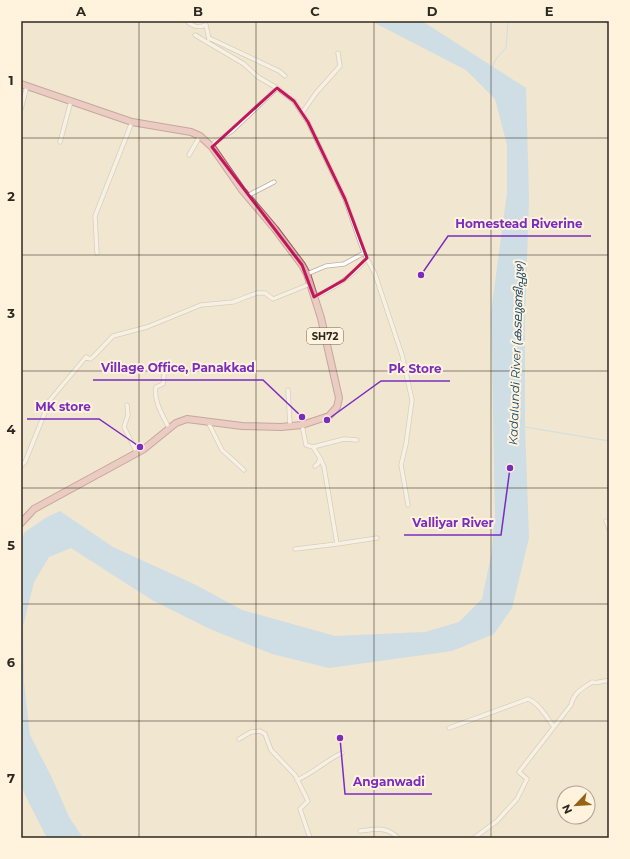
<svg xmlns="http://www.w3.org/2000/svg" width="630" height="859" font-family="Montserrat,'Noto Sans Malayalam',sans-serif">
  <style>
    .water { fill: #a7d3fc }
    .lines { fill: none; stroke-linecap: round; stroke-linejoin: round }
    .stream { stroke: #a7d3fc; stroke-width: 1 }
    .minor-casing { stroke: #bdb29d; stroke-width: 5 }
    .primary-casing { stroke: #965b5d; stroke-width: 8 }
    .minor { stroke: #fff; stroke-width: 3.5 }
    .primary { stroke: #e2adb1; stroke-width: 6 }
    .marked { fill: none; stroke: #c2185b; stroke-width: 3; stroke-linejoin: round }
    .grid { fill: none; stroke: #2d2921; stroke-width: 1; stroke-opacity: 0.55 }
    .labels { text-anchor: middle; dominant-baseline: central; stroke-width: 4; stroke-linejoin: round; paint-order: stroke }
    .shield { fill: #fff3dd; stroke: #6c6659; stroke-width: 1 }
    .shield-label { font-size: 10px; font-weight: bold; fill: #2d2921 }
    .water-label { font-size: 12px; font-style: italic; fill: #17476e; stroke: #fff3dd }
    .leader { fill: none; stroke: #7b2cbf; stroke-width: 1.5 }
    .callout-dot { fill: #7b2cbf; stroke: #fff3dd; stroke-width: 1.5 }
    .callout-label { font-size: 12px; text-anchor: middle; font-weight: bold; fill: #7b2cbf; stroke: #fff3dd; stroke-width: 4; stroke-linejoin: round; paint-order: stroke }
    .neatline { fill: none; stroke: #2d2921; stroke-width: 1.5 }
    .grid-label { font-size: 13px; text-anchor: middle; font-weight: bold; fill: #2d2921 }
  </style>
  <rect width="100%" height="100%" fill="#f1e6d0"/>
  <path class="water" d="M371,21H422L526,88L529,198L525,321V426L529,538L512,608L494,634L452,651L329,668L272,654L210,629L152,600L71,548L49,557L34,582L23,626L24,683L30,735L52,778L69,817L83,838H47L24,793L21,785V540L25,532L47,517L60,511L113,547L196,585L242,610L335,636L425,632L459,622L482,599L491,556L495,514L491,312L507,193V145L495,99L466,70Z"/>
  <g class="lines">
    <path class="stream" d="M492,68L496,59L506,48L508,21
      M525,427L609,441"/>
    <defs>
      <path id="minor" d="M187,21C193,27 198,28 206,25L209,39
        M608,21V22
        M195,35L244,64L258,77L277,88L294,101L308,122L345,199L364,253
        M209,38L279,71L285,76
        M21,109L27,86
        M302,113L316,93L340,66L338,53
        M60,142L71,101
        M212,147L215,142L232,131L277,88
        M189,155L200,136
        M247,196L274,182
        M97,253L95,216L132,122
        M307,274L326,266L344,264L364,253L375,274L402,355L412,400L406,444L401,465L408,505
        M314,297C335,288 353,276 367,258
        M165,367L163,384L156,387C153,400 163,416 169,428
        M288,390L290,425
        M127,405L128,415L124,427L137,453
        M208,422L222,450L244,470
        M302,425L306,445L313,447L320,458L318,464L315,466
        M313,447L344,439L357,440
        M21,466L25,462L50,400L86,357L90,359L93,357L113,336L147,327L201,305L233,302L257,293H265L273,299L310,284
        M606,521L609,529
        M337,544L377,538
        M295,549L337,544L324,467L320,458
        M449,728L528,699C539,703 547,718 554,727
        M239,739L251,732L260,731L265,734L271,750L295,775L308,801L300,809L310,838
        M297,780C314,773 326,760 342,753
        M360,831C375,829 387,826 398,838
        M474,838L497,821L517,799L527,779L519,772L571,705C574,692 582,689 592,682C598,684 603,680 609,681"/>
      <path id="primary" d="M21,84L132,122L191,132L200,136L212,147L242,190L275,229L302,265L307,274L321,318L339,398L337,407L329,416L302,425L281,427L242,426L187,419L176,423L144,449L34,509L21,523"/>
    </defs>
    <use href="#minor" class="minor-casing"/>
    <use href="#primary" class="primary-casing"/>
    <use href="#minor" class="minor"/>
    <use href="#primary" class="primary"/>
  </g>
  <path d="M0 0H630V859H0ZM277,88L294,101L308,122L345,199L367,258L344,280L314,297L302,265L212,147Z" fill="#f1e6d0" fill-opacity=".55" fill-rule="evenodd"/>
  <path class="marked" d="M277,88L294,101L308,122L345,199L367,258L344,280L314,297L302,265L212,147Z"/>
  <path class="grid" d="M139,21V838M256,21V838M374,21V838M491,21V838M21,138H609M21,255H609M21,371H609M21,488H609M21,604H609M21,721H609"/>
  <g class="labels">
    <rect class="shield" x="307" y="328" width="36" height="16" rx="3"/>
    <g class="shield-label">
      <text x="325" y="336">SH72</text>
    </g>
    <g class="water-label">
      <text transform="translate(516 353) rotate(-88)">Kadalundi River (കടലുണ്ടിപ്പുഴ)</text>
    </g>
  </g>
  <path class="leader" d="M421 275L448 236H591M302 417L263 380H93M327 420L381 381H450M140 447L99 419H27M510 468L501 535H404M340 738L345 794H432"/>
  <g class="callout-dot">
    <circle cx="421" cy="275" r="4"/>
    <circle cx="302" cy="417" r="4"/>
    <circle cx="327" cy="420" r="4"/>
    <circle cx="140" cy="447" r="4"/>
    <circle cx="510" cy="468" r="4"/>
    <circle cx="340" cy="738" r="4"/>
  </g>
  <g class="callout-label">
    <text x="519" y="228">Homestead Riverine</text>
    <text x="178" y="372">Village Office, Panakkad</text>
    <text x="415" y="373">Pk Store</text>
    <text x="63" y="411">MK store</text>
    <text x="453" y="527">Valliyar River</text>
    <text x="389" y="786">Anganwadi</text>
  </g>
  <rect width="630" height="859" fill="none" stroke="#fff3dd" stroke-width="44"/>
  <g transform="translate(576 805) rotate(245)"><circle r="19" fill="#fff3dd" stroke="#aba292"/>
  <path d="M0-3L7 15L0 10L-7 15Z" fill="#956216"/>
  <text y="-6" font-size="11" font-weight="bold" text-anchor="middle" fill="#2d2921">N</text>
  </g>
  <rect x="22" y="22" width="586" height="815" class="neatline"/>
  <g class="grid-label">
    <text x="81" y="16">A</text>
    <text x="198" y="16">B</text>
    <text x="315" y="16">C</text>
    <text x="432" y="16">D</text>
    <text x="549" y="16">E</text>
    <text x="11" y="85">1</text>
    <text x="11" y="201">2</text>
    <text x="11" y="318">3</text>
    <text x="11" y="434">4</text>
    <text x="11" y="550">5</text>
    <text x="11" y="667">6</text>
    <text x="11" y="783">7</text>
  </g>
</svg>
